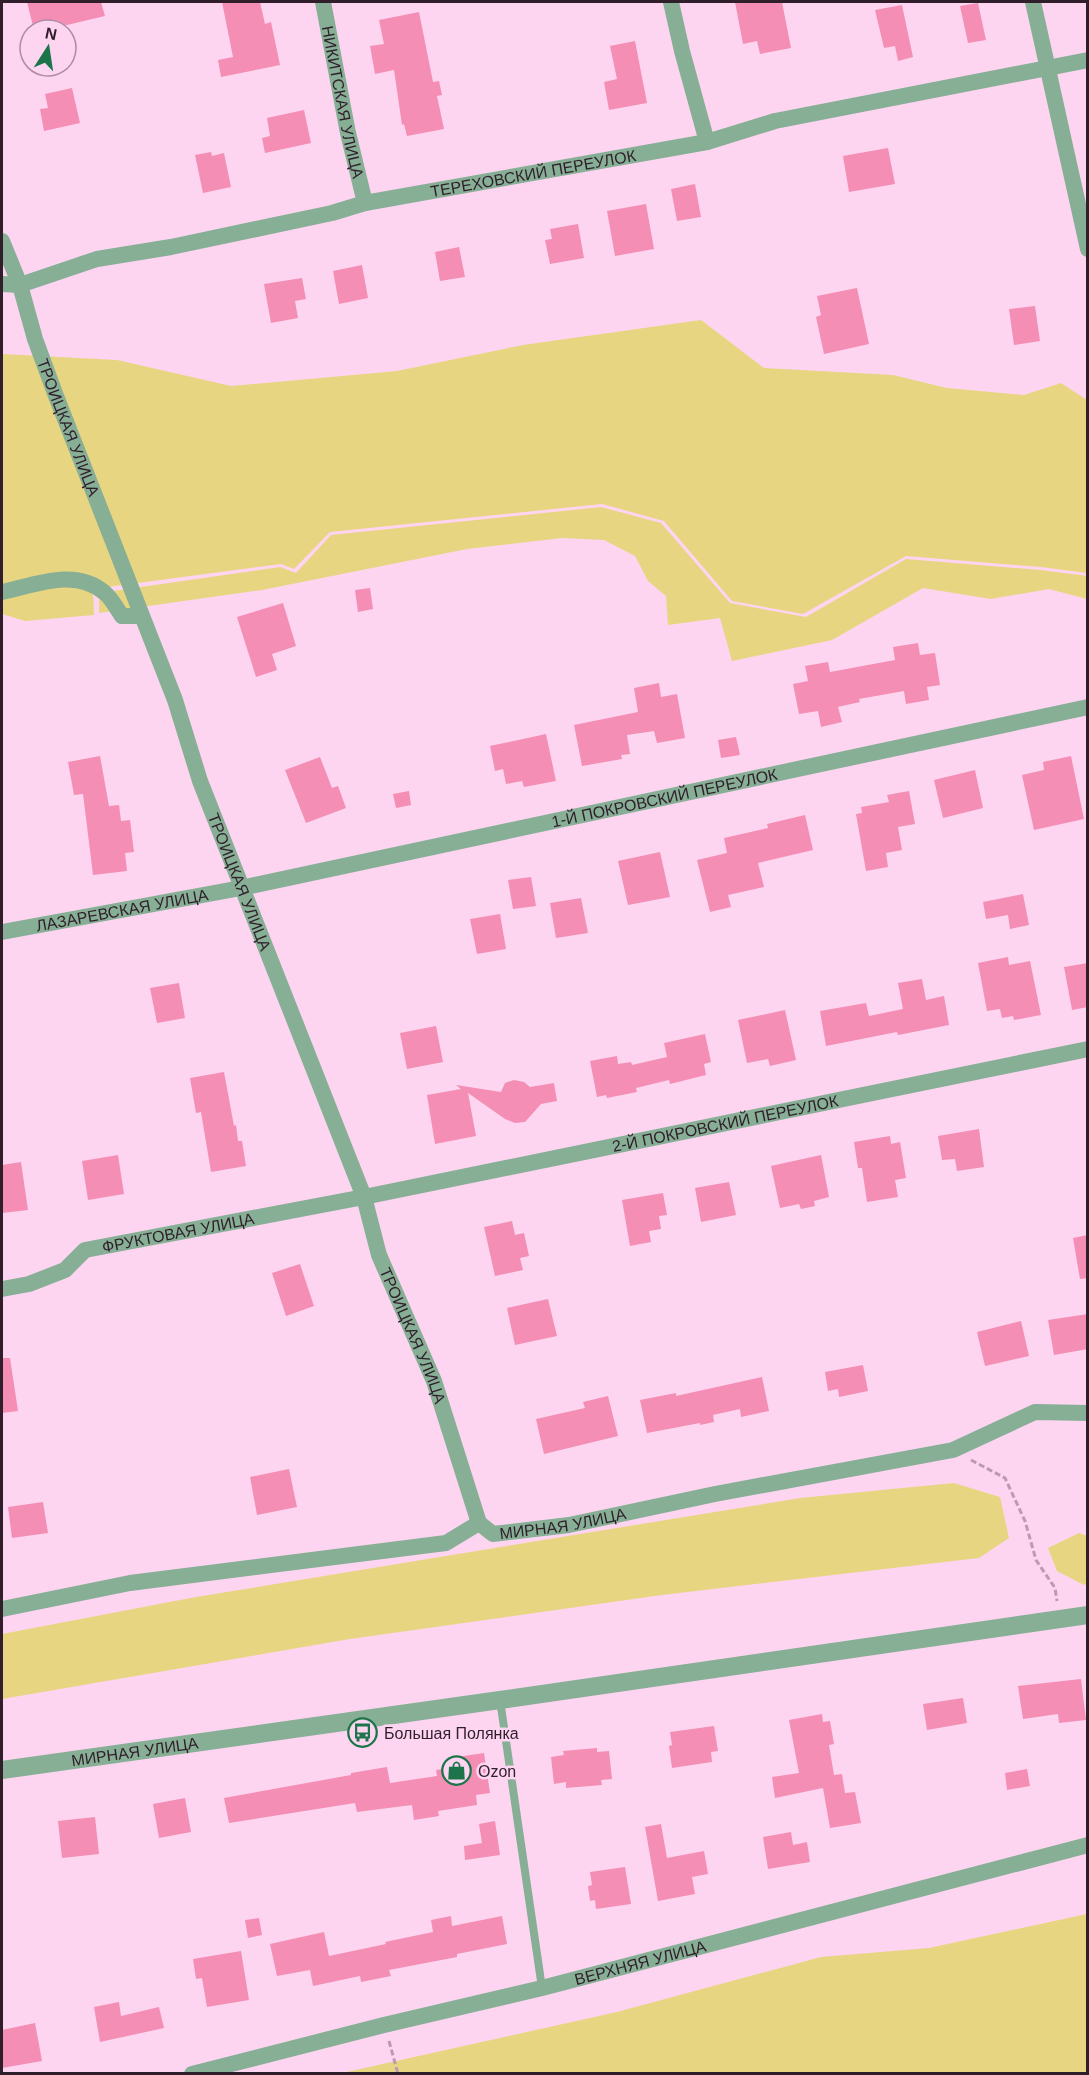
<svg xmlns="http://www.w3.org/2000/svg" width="1089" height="2075" font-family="Arial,sans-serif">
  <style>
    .green { fill: #e8d581 }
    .building { fill: #f48eb4 }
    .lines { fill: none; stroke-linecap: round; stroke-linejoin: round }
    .path { stroke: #bc9bb2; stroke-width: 3; stroke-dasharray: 6 3; stroke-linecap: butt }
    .service { stroke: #86af95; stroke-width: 8 }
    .minor { stroke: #86af95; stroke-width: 16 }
    .tertiary { stroke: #86af95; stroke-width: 18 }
    .labels { text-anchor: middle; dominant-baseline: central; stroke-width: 5; stroke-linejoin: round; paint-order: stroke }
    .street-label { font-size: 16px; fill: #301e2b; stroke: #fdd5f1 }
    .poi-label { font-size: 16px; fill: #301e2b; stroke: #fdd5f1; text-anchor: start }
  </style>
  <rect width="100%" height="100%" fill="#fdd5f1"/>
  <path class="green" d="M701,320L764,368L893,375L947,388L1024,395L1061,383L1087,400V573L1041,567L906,556L803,614L732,601L664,521L602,504L330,532L294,569L281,564L93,589L94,615L25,621L2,614V354L117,360L231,386L397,371L523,345Z
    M601,507L661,523L730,603L806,617L906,559L1040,570L1088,576L1087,599L1049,589L991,599L923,588L832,640L732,661L720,618L668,625L666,596L648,581L635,556L604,540L562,538L467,549L262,590L99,613V593L280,567L296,573L331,535Z
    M954,1483L1000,1497L1009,1538L979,1558L662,1595L350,1639L2,1699V1634L196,1597L800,1498Z
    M1079,1533L1087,1536V1583L1084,1585L1057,1571L1048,1548Z
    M1087,1914V2073H342L617,2012L821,1957L929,1948Z"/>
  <path class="building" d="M27,2H101L105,16L46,30H34Z
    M222,2H260L265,24L271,22L280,65L221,77L218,60L233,57Z
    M735,2H782L791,48L760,54L757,41L743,44Z
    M978,3L986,40L968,43L960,6Z
    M902,5L913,57L898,61L895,46L884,48L875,10Z
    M419,12L433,82L439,81L442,95L437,96L444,129L407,136L404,124L402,125L394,70L375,74L370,46L384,44L379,20Z
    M635,41L647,103L609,110L604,82L617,79L610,46Z
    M72,88L80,123L44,131L40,109L48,108L45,94Z
    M304,110L311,143L265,153L262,138L270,136L267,118Z
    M888,148L895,184L849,192L843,156Z
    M211,152L212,156L224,153L231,187L203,193L195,155Z
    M695,184L701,217L677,221L671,189Z
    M646,204L654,249L615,256L607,211Z
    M578,224L584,258L550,264L545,240L552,239L550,229Z
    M459,247L465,277L440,281L435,252Z
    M362,265L368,298L339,304L333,271Z
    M302,278L306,299L295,301L298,318L271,323L264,284Z
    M857,288L869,344L824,354L816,317L821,315L817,296Z
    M1035,306L1040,341L1014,345L1009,309Z
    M370,588L373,609L358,612L355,590Z
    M283,603L296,646L272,654L277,670L256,677L237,617Z
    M918,643L920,655L935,653L940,685L927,687L929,700L906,704L904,691L859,699L860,702L838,707L842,722L821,727L818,711L799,714L793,684L808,681L805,666L828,662L830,672L895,660L893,647Z
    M659,683L661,697L677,694L685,738L657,743L654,731L627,735L630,754L621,755L622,759L582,766L574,725L638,712L634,688Z
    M546,734L556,781L524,787L522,781L506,784L503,769L495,771L490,746Z
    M736,737L740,755L721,758L718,740Z
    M100,756L109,806L119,805L121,821L130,820L134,852L125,853L127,871L93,875L83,794L74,795L68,762Z
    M1071,756L1084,819L1034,830L1022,775L1044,770L1043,762Z
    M320,757L332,788L338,786L346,808L306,823L285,770Z
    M975,770L983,808L943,818L934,780Z
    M409,791L411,805L396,808L393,794Z
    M909,791L915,824L898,827L902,850L886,853L888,867L866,871L856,814L862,813L861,807L889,802L887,795Z
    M805,815L813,850L758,863L764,887L728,895L731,907L710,912L697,860L727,853L724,838L768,828L767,824Z
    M660,852L670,897L628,905L618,861Z
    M531,877L536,906L513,909L508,880Z
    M1023,894L1029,925L1010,929L1008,915L986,919L983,902Z
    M581,898L588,933L556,938L550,903Z
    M500,914L506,949L477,954L470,919Z
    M1008,957L1009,965L1030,961L1041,1015L1014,1020L1013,1016L1002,1018L1000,1009L987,1011L978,963Z
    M1088,963V1007L1072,1010L1064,967Z
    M922,979L926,1000L944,996L949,1025L898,1035L897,1032L826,1046L820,1011L866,1003L869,1016L903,1009L898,983Z
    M179,983L185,1018L157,1023L150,988Z
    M785,1010L796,1060L770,1066L768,1059L747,1063L738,1020Z
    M436,1026L443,1062L407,1069L400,1033Z
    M705,1034L711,1062L704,1064L706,1075L670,1084L669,1080L636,1088L637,1092L607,1098L606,1095L597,1097L590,1061L617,1056L618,1064L631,1062L632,1065L667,1057L664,1043Z
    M224,1072L234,1126L236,1125L238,1141H242L246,1166L211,1172L201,1112L196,1113L190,1078Z
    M514,1080L524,1082L530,1087L554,1083L557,1101L541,1104L525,1122L515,1123L505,1119L468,1093L476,1136L435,1144L427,1095L461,1089L456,1085L501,1092L505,1083Z
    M979,1129L984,1167L957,1171L955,1159L942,1160L938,1136Z
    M890,1136L891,1144L900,1142L906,1178L895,1180L898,1197L867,1202L862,1168H858L854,1142Z
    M118,1155L124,1194L88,1200L82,1161Z
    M821,1155L829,1197L814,1201L815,1206L801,1209L799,1204L780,1208L771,1166Z
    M21,1162L28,1210L2,1213V1165Z
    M729,1182L736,1215L701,1222L695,1188Z
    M663,1193L667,1215L659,1216L661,1229L649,1231L651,1242L630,1246L622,1200Z
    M512,1221L515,1235L524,1233L529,1256L520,1258L523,1270L495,1276L484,1227Z
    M1088,1235V1278L1080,1279L1073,1238Z
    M300,1264L314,1306L286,1316L272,1273Z
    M548,1299L557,1336L515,1345L507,1308Z
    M1088,1314V1349L1054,1355L1048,1320Z
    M1021,1321L1029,1356L985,1366L977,1332Z
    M2,1358H10L18,1411L2,1413Z
    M863,1365L868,1391L839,1397L838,1389L828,1391L825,1372Z
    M762,1377L769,1411L741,1417L740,1409L713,1415L714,1422L700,1425V1423L647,1433L640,1400L676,1393V1396Z
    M608,1396L618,1436L544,1454L536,1419L585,1408L583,1402Z
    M289,1469L297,1507L257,1515L250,1477Z
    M43,1502L48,1533L12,1538L8,1507Z
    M1081,1679L1086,1720L1059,1723L1058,1714L1023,1719L1018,1686Z
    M963,1698L967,1723L927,1730L923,1704Z
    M822,1714L823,1722L830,1721L834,1744L829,1745L834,1775L842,1774L845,1793L855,1792L861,1823L830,1828L823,1788L775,1798L772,1777L799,1773L789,1720Z
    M714,1726L718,1751L711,1752L712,1762L672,1768L669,1746L672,1745L670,1732Z
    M597,1748V1752L609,1751L612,1779L601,1780L602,1785L566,1788V1782L554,1784L551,1757L564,1755L563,1751Z
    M484,1753L490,1793L476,1795L477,1805L438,1811L439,1816L414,1820L412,1805L357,1812L355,1803L229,1823L224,1798L351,1775V1773L387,1767L390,1783L437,1776L436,1770L451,1768L450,1758Z
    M1027,1769L1030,1786L1007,1790L1005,1773Z
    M185,1798L191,1832L159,1838L153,1804Z
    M95,1817L99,1854L62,1858L58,1821Z
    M495,1821L500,1855L465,1860L464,1846L482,1843L479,1824Z
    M661,1824L667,1858L704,1851L708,1874L692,1877L695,1894L658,1901L645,1827Z
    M791,1832L793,1845L807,1842L810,1862L768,1869L763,1837Z
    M625,1867L631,1904L596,1909L595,1900L590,1901L588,1886L592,1885L590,1872Z
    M451,1916L452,1926L502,1916L507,1944L457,1954V1957L389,1970L391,1976L361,1982L360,1976L313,1986L310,1970L277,1976L270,1944L324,1932L329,1956L386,1944L385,1942L433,1932L431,1920Z
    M259,1918L262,1935L248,1938L245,1920Z
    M241,1951L249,2000L207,2007L202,1978L196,1979L193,1959Z
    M119,2002L121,2016L159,2007L164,2028L100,2042L94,2007Z
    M35,2023L42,2061L2,2068V2030Z"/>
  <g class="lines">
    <path class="path" d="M971,1460L1005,1478L1025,1521L1036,1560L1055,1588L1057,1601
      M389,2041L398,2074"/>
    <path class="service" d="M500,1700L542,1988"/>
    <g class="minor">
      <path id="s1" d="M323,2L348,133L365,203"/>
      <path d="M671,2L682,51L707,142"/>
      <path d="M1033,2L1088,249"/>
      <path id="s2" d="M2,241L20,285L35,339L56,396L175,700L200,781L364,1197L379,1255L434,1381L479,1523"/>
      <path id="s3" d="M2,284L20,285L97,259L171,247L332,213L365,203L707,142L775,121L1088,60"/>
      <path d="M2,592C35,585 76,567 105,593C112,599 117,609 122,616H141"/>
      <path id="s4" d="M2,932L241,888L1088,707"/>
      <path id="s5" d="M2,1289L29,1284L65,1270L85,1250L364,1197L1088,1049"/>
      <path id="s6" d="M2,1609L130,1583L446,1543L479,1523L493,1534L569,1525L715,1494L953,1450L1035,1412L1088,1413"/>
      <path id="s7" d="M192,2074L384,2025L542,1988L1088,1845"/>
    </g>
    <path class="tertiary" id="s8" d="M2,1770L500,1700L1088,1615"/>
  </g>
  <defs>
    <symbol id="bus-ring" viewBox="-11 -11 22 22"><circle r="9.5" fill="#fdd5f1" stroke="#1c754a" stroke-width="1.5"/><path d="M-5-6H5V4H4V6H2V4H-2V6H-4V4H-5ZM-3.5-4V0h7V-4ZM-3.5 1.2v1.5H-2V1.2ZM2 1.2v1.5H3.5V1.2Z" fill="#1c754a"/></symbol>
    <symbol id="shop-ring" viewBox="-11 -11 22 22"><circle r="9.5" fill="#fdd5f1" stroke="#1c754a" stroke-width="1.5"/><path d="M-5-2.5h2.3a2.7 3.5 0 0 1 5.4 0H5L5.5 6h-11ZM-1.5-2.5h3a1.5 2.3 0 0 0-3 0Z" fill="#1c754a"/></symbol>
  </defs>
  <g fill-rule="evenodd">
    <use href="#bus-ring" x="346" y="1716" width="33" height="33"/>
    <use href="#shop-ring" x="440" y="1754" width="33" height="33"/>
  </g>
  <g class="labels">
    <g class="street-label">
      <text stroke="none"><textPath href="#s1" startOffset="102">НИКИТСКАЯ УЛИЦА</textPath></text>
      <text stroke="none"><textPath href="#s3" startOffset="544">ТЕРЕХОВСКИЙ ПЕРЕУЛОК</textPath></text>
      <text stroke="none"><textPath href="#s2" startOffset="198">ТРОИЦКАЯ УЛИЦА</textPath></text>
      <text stroke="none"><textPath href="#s4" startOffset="676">1-Й ПОКРОВСКИЙ ПЕРЕУЛОК</textPath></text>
      <text stroke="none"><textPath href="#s2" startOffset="684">ТРОИЦКАЯ УЛИЦА</textPath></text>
      <text stroke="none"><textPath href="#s4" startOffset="122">ЛАЗАРЕВСКАЯ УЛИЦА</textPath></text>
      <text stroke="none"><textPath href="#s5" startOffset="747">2-Й ПОКРОВСКИЙ ПЕРЕУЛОК</textPath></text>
      <text stroke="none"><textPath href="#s5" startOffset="189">ФРУКТОВАЯ УЛИЦА</textPath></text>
      <text stroke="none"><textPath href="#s2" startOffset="1170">ТРОИЦКАЯ УЛИЦА</textPath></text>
      <text stroke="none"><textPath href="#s6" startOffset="576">МИРНАЯ УЛИЦА</textPath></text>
      <text stroke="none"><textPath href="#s8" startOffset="134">МИРНАЯ УЛИЦА</textPath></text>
      <text stroke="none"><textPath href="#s7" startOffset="462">ВЕРХНЯЯ УЛИЦА</textPath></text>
    </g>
    <g class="poi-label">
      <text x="384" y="1733">Большая Полянка</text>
      <text x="478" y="1771">Ozon</text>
    </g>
  </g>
  <rect width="1089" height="2075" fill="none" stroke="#301e2b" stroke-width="6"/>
  <g transform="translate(48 48) rotate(12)"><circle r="28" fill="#fdd5f1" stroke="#ab8ca2" stroke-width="1.5"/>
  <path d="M0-4.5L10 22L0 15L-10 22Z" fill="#1c754a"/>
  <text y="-9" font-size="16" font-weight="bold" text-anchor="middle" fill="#301e2b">N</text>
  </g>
</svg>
